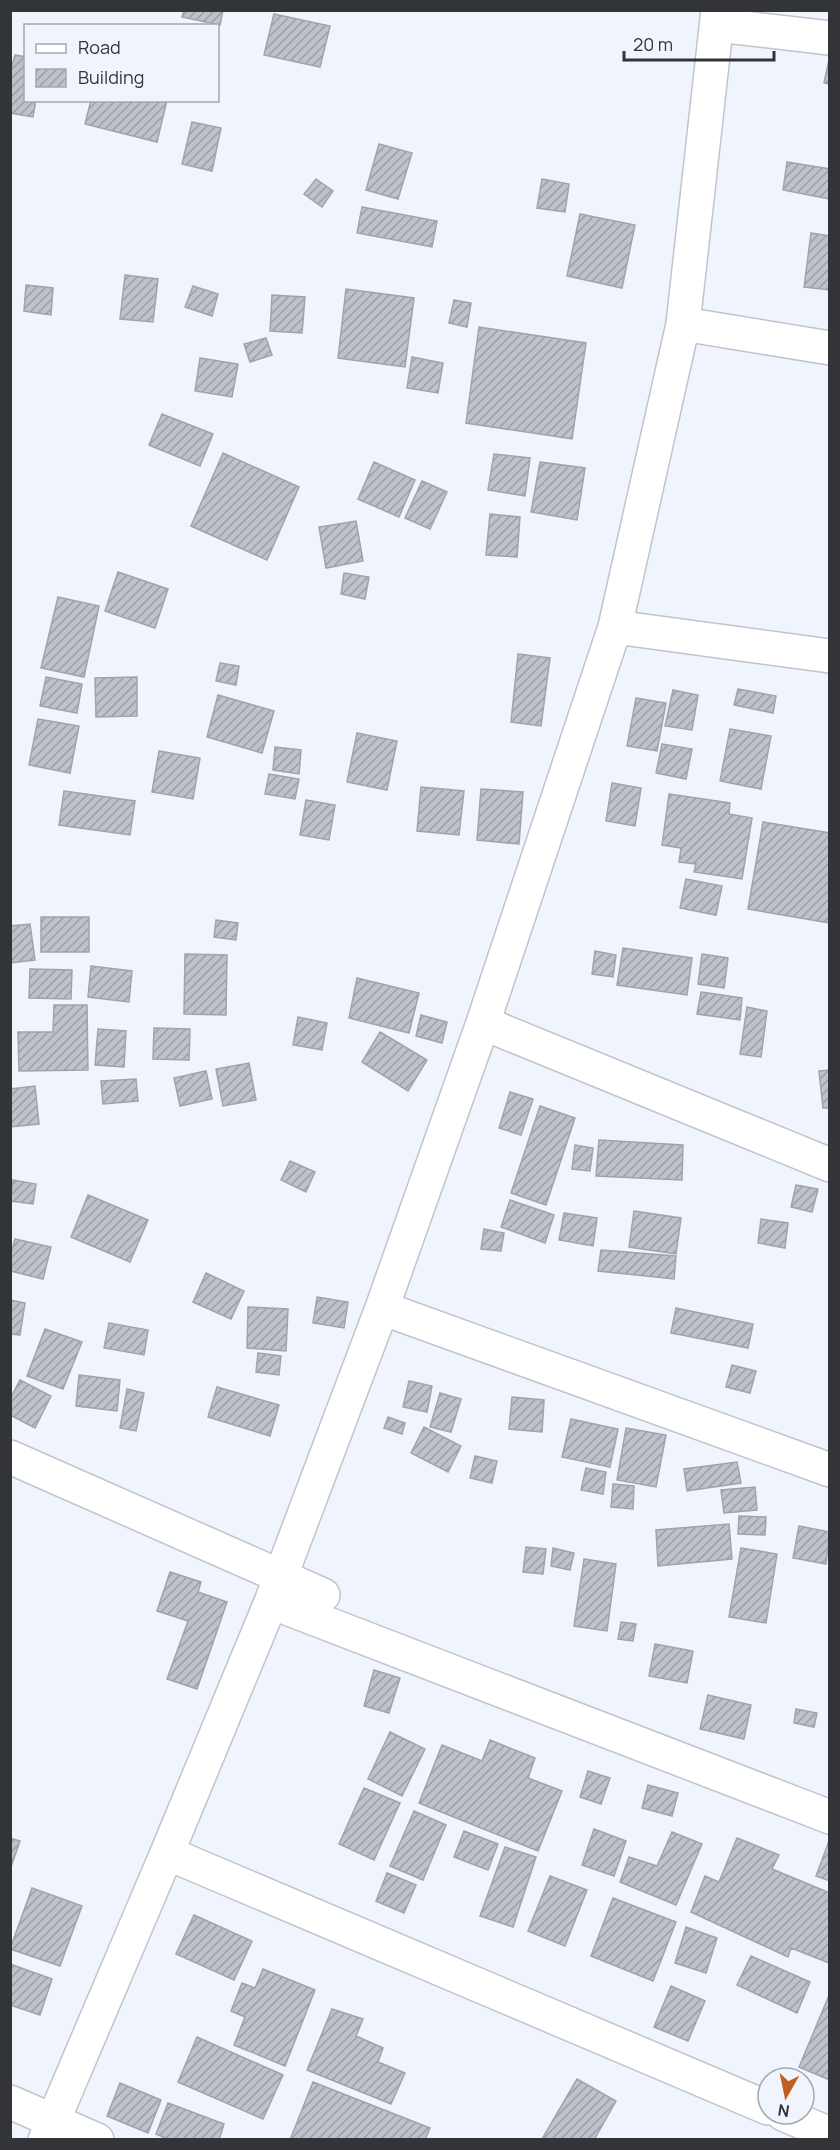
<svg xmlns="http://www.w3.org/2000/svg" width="840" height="2150" font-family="Manrope,sans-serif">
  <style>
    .building { fill: url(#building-hatch); stroke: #a0a3ac; stroke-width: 1.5 }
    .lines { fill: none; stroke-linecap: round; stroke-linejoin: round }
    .street-casing { stroke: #c1c4cd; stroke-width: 36 }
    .street { stroke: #fff; stroke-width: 33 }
  </style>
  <defs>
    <pattern id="building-hatch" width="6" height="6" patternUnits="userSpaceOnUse" patternTransform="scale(1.5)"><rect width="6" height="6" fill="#bec2ca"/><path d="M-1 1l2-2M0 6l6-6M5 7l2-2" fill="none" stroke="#9b9ea5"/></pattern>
  </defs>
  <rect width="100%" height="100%" fill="#f0f4fd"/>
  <path class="building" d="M184,10H223L220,25L182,17Z
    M274,14L330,26L320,67L264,55Z
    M15,55L26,57V100H36L33,117L10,113V72Z
    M830,55V84L824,83Z
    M91,100H167L157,142L85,124Z
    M192,122L221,128L212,171L182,164Z
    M379,144L412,153L398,199L366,190Z
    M787,162L830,169V199L783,190Z
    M316,179L333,191L322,207L304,194Z
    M542,179L569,184L565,212L537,208Z
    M362,207L437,221L432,247L357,233Z
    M580,214L635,225L622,288L567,276Z
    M811,233L830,236V290L804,287Z
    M125,275L158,279L153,322L120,319Z
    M26,285L53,288L51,315L24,311Z
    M193,286L218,294L212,316L185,307Z
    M346,289L414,298L405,367L338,358Z
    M272,295L305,297L302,333L270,331Z
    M454,300L471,303L467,327L449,323Z
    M479,327L586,343L572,439L466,423Z
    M266,338L272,355L250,362L244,344Z
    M412,357L443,363L438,393L407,388Z
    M200,358L238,364L232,397L195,391Z
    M162,414L213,434L200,466L149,445Z
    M223,453L299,487L267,560L191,526Z
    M494,454L530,458L525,496L488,490Z
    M374,462L415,480L399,517L358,499Z
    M540,462L585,468L577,520L531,512Z
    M422,481L447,492L430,529L405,518Z
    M490,514L520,517L517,557L486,555Z
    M356,521L363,561L326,568L319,527Z
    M118,572L168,589L155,628L105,611Z
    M344,573L369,577L365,599L341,594Z
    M58,597L99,606L84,677L41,668Z
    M518,654L550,658L541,726L511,722Z
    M220,663L239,666L236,685L216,681Z
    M46,677L82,684L77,713L40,706Z
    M137,677V716L96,717L95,678Z
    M738,689L776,696L773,713L734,705Z
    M673,690L698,695L692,730L665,726Z
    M218,695L274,711L262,753L207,737Z
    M636,698L666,703L657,751L627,746Z
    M38,719L79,726L70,773L29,765Z
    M730,729L771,736L761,789L720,781Z
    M357,733L397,741L387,790L347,782Z
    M662,744L692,749L686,779L656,773Z
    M275,747L301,750L299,774L273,770Z
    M159,751L200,758L193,799L152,792Z
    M269,774L299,779L295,799L265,794Z
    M612,783L641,788L635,826L606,821Z
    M421,787L464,791L459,835L417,831Z
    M481,789L523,792L519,844L477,840Z
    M64,791L135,801L130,835L59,825Z
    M669,794L730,803L729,814L752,818L742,879L694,872L696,864L679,862L681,848L662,845Z
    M306,800L335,805L329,840L300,835Z
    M763,822L830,833V923L748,909Z
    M686,879L722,886L716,915L680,908Z
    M41,917H89V952H41Z
    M216,920L238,923L236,940L214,937Z
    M30,924L35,960L10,963V926Z
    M623,948L692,958L687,995L617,985Z
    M595,951L616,955L613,977L592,974Z
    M185,954L227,955L226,1015L184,1014Z
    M702,954L728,958L724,988L698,984Z
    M91,966L132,971L129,1002L88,997Z
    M30,969L72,970L71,999L29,998Z
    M357,978L419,993L409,1033L349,1018Z
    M701,992L742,998L740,1020L697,1014Z
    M54,1005H87L88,1070L19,1071L18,1032H53Z
    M747,1007L767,1011L761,1057L740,1054Z
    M421,1015L447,1022L442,1043L416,1036Z
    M298,1017L327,1023L322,1050L293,1045Z
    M154,1028L190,1029L189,1060L153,1059Z
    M98,1029L126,1031L124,1067L95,1065Z
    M380,1032L427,1060L408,1091L362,1062Z
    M249,1063L256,1100L223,1106L216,1069Z
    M830,1070V1108H823L819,1071Z
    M206,1071L212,1099L180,1106L174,1078Z
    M136,1079L138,1101L103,1104L101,1081Z
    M35,1086L39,1124L10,1127V1089Z
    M510,1092L533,1099L521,1135L499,1128Z
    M540,1106L575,1118L546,1205L511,1193Z
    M599,1140L683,1145L682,1180L596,1176Z
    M575,1145L593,1148L590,1171L572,1169Z
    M290,1161L315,1172L306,1192L281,1180Z
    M13,1180L36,1184L33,1204L10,1201Z
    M796,1185L818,1189L812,1212L791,1207Z
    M88,1195L148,1220L130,1262L71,1237Z
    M510,1200L554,1215L545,1243L501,1227Z
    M634,1211L681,1218L676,1254L629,1247Z
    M564,1213L597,1218L593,1246L559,1240Z
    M761,1219L788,1223L785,1248L758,1243Z
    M484,1229L504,1233L501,1251L481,1249Z
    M15,1239L51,1247L43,1279L10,1271V1257Z
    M601,1250L676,1256L674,1279L598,1271Z
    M206,1273L244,1291L231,1319L193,1302Z
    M317,1297L348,1302L344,1328L313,1323Z
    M10,1300L25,1303L20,1335L10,1334Z
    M248,1307L288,1309L286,1351L247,1348Z
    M676,1308L753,1324L748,1348L671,1333Z
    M109,1323L148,1330L144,1355L104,1348Z
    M45,1329L82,1342L63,1389L27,1376Z
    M258,1353L281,1356L279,1375L256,1372Z
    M732,1365L756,1371L750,1393L726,1387Z
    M79,1375L120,1380L117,1411L76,1406Z
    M20,1380L51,1396L35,1428L10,1415V1399Z
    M409,1381L432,1386L427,1412L403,1407Z
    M217,1387L279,1405L270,1436L208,1417Z
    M127,1389L144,1393L136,1431L120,1428Z
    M440,1393L461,1399L451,1432L430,1427Z
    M512,1397L544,1400L542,1432L509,1429Z
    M388,1417L405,1423L402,1434L384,1428Z
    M571,1419L618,1429L610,1467L562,1457Z
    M424,1427L461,1446L448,1472L411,1453Z
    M626,1428L666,1435L656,1487L617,1480Z
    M475,1456L497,1461L492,1483L470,1478Z
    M737,1462L741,1483L687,1491L684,1469Z
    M586,1468L606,1472L603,1494L581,1490Z
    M613,1484L634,1486L633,1509L611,1507Z
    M755,1487L757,1510L724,1513L721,1490Z
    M739,1516L766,1517L765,1535L738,1534Z
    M729,1524L732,1559L658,1566L656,1530Z
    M799,1526L830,1532L826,1564L793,1558Z
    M526,1547L546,1549L543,1574L523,1572Z
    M553,1548L574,1553L570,1570L551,1566Z
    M741,1548L777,1554L766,1623L729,1617Z
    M584,1559L616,1564L607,1631L574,1626Z
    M170,1572L201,1582L198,1592L227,1602L197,1689L167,1679L188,1621L157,1611Z
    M621,1622L636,1624L633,1641L618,1639Z
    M655,1644L693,1651L687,1683L649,1676Z
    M374,1670L400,1678L389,1713L364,1706Z
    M708,1695L751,1705L744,1739L700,1729Z
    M796,1709L817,1713L814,1727L794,1723Z
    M390,1732L425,1749L402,1796L368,1779Z
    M490,1740L535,1758L528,1778L562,1791L538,1851L419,1803L442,1745L482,1761Z
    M588,1771L610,1778L601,1804L580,1797Z
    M648,1785L678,1793L672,1816L642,1808Z
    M364,1788L400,1803L374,1860L339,1844Z
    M414,1811L446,1825L423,1880L390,1866Z
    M594,1829L626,1841L614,1876L582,1865Z
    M464,1831L498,1844L488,1870L454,1857Z
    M672,1832L702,1844L676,1905L620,1882L629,1857L657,1866Z
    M10,1838L20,1841L10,1870Z
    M737,1838L779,1855L772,1869L830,1893L829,1963L791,1948L788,1957L691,1912L705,1876L719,1882Z
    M829,1841L830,1842V1881L816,1876Z
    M505,1847L536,1857L513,1927L480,1916Z
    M387,1873L416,1885L404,1913L376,1901Z
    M550,1876L587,1890L565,1946L528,1931Z
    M32,1888L82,1906L60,1966L10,1949Z
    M613,1898L676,1922L653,1981L591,1956Z
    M194,1915L252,1941L234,1980L176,1954Z
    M686,1927L717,1938L706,1973L675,1963Z
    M751,1956L810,1982L797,2013L737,1985Z
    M10,1964L52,1979L40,2015L10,2005Z
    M263,1969L315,1990L285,2066L234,2045L245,2017L231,2011L242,1983L255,1988Z
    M671,1986L705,2001L688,2041L654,2027Z
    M830,1993V2080L799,2067Z
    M332,2009L363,2019L356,2036L383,2048L378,2062L405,2073L391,2104L307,2070Z
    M197,2037L283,2075L263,2119L178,2082Z
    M577,2079L616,2101L594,2140L542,2139Z
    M313,2082L430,2128L425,2140H290Z
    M120,2083L161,2100L148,2133L107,2116Z
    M168,2103L224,2124L219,2140H170L156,2134Z"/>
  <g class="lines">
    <defs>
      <path id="street" d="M718,10L683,324L615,627L483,1023L382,1308L271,1602L167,1853L768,2108
        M717,25L830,38
        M683,324L830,348
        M615,627L830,656
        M483,1023L830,1165
        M382,1308L830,1470
        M10,1457L323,1595
        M271,1602L830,1817
        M10,2102L97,2140
        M783,2114L830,2134
        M45,2140L167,1853"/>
    </defs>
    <use href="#street" class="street-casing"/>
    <use href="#street" class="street"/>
  </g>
  <rect width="840" height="2150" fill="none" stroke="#333438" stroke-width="24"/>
  <rect x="24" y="24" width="195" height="78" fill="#f0f4fd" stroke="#a4a7ae" stroke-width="1.5"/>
  <rect x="36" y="44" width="30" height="9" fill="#ffffff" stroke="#a4a7ae" stroke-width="1.5"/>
  <text x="78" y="54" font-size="18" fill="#333438">Road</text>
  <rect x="36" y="69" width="30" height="18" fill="url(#building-hatch)" stroke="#a4a7ae" stroke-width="1.5"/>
  <text x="78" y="84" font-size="18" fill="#333438">Building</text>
  <g transform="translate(786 2096) rotate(189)"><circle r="28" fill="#f0f4fd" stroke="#a4a7ae" stroke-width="1.5"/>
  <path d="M0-4.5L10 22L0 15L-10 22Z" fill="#c15f23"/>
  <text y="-9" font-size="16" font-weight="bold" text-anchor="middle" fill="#333438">N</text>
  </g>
  <path d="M624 51v9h150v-9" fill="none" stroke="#333438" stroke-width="3"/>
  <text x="633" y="51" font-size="18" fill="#333438" stroke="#f0f4fd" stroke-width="4.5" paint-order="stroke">20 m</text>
</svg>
